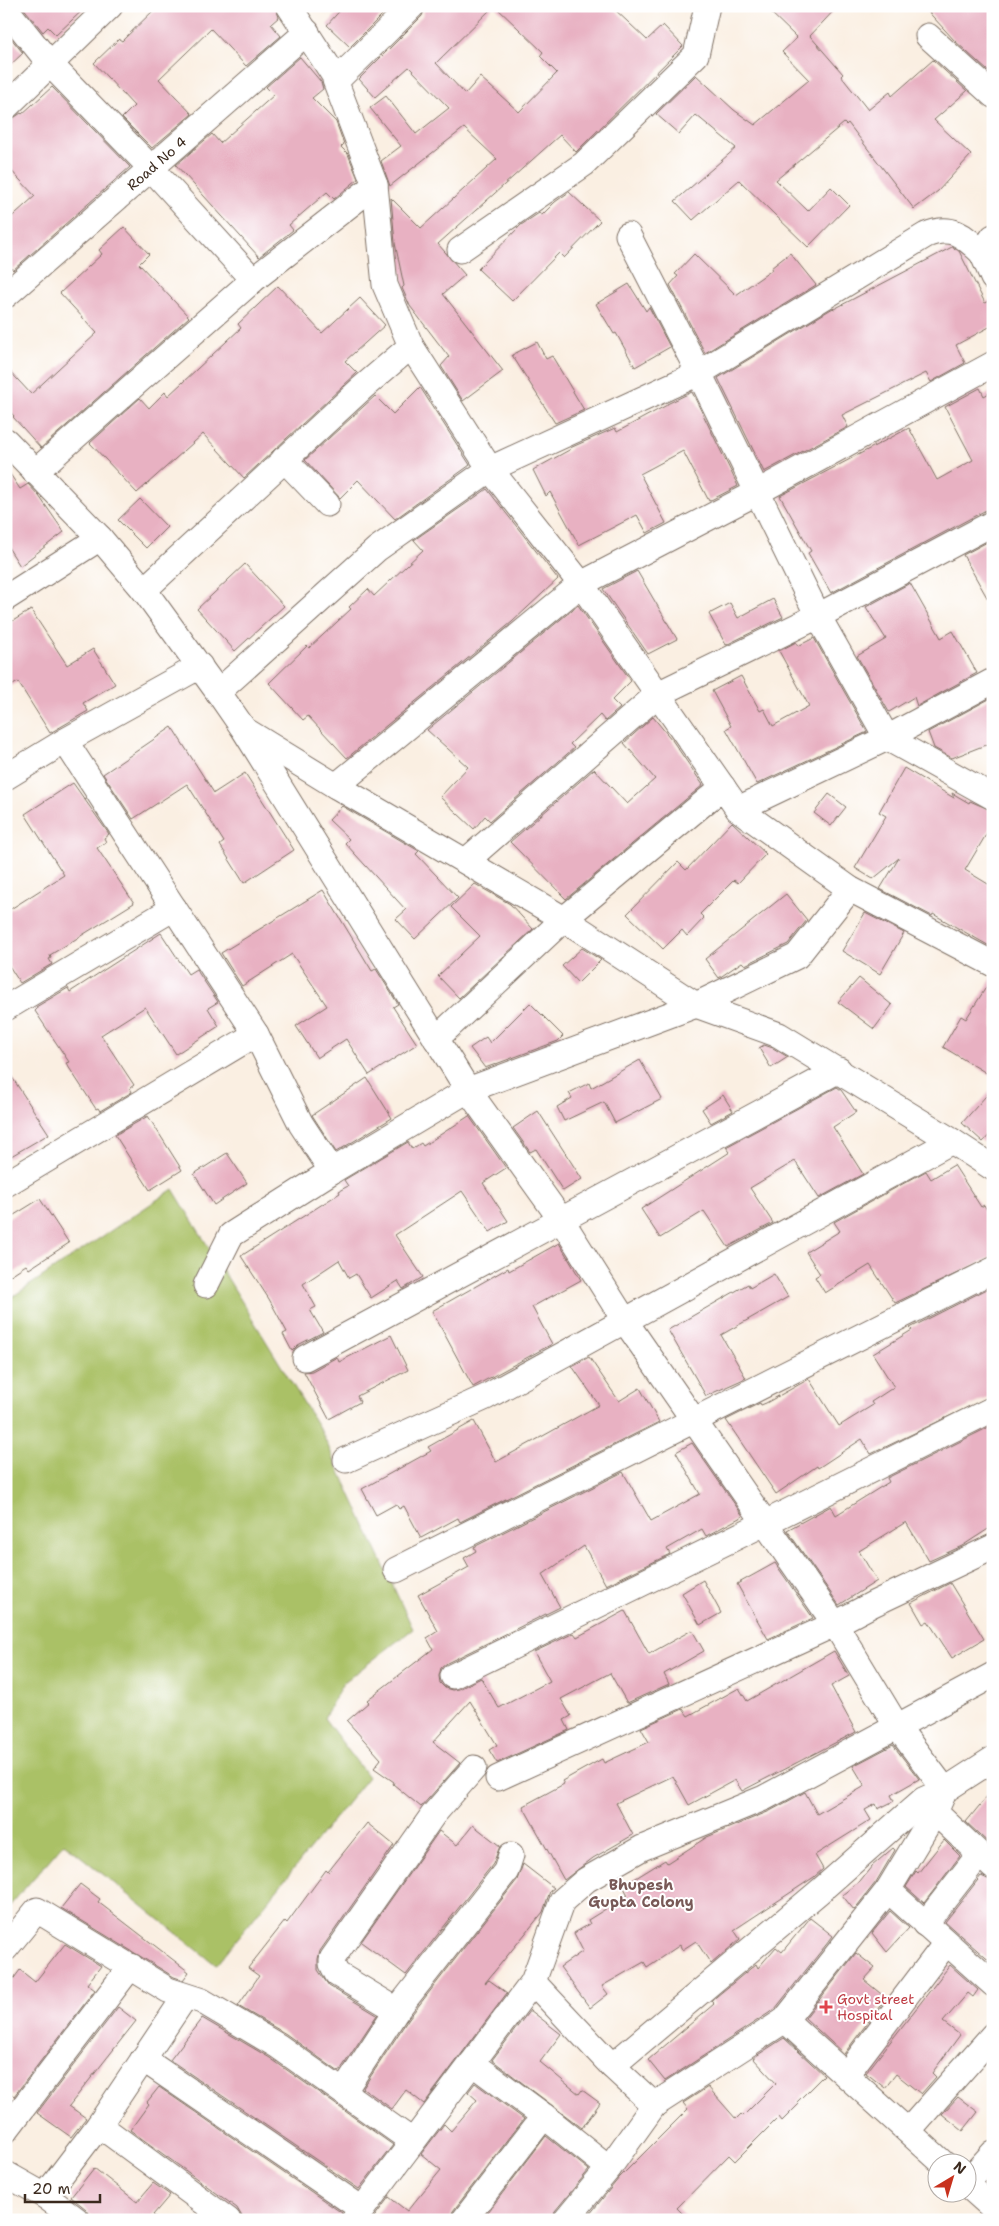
<svg xmlns="http://www.w3.org/2000/svg" width="999" height="2226" font-family="'Shantell Sans',sans-serif">
  <style>
    .green { fill: #aac166; stroke: #727642 }
    .building { fill: #e8b1c2 }
    .lines { fill: none; stroke-linecap: round; stroke-linejoin: round }
    .minor-casing { stroke: #7e6f63; stroke-width: 27 }
    .minor { stroke: #fff; stroke-width: 25 }
    .health-dot { fill: #e0444e; stroke: #fff; stroke-width: 2 }
    .labels { text-anchor: middle; dominant-baseline: central; stroke-width: 4; stroke-linejoin: round; paint-order: stroke }
    .street-label { font-size: 14px; fill: #3b2a1e; stroke: #fff }
    .health-label { font-size: 14px; fill: #be3a42; stroke: #fff; text-anchor: start }
    .neighbourhood-label { font-size: 15px; font-weight: bold; fill: #785957; stroke: #fff }
  </style>
  <rect width="100%" height="100%" fill="#fff"/>
  <filter id="ink" filterUnits="userSpaceOnUse"><feTurbulence type="fractalNoise" baseFrequency=".02" numOctaves="2"/><feDisplacementMap in="SourceGraphic" scale="10" xChannelSelector="R" yChannelSelector="G"/><feConvolveMatrix kernelMatrix="1 2 1 2 8 2 1 2 1" color-interpolation-filters="sRGB"/></filter>
  <filter id="wash" filterUnits="userSpaceOnUse"><feTurbulence type="fractalNoise" baseFrequency=".0096" numOctaves="4" result="noise"/><feDisplacementMap in="SourceGraphic" scale="20" xChannelSelector="R" yChannelSelector="G"/><feGaussianBlur stdDeviation="1.12" result="paint"/><feColorMatrix in="noise" values="0 0 0 0 0 0 0 0 0 0 0 0 0 0 0 0 0 1.4 0 .05"/><feComposite in="paint" operator="in"/></filter>
  <g filter="url(#wash)">
    <rect width="100%" height="100%" fill="#faefe2"/>
    <path class="green" d="M173,1189L321,1431L413,1629L343,1683L324,1718L368,1777L216,1965L64,1843L6,1910V1301Z"/>
    <g id="blocks">
      <path class="building" d="M22,6H87L56,35L48,27L43,32Z
        M158,6H275L279,17L271,24L281,36L246,66L211,29L159,79L192,114L152,148L122,118L134,106L94,63L119,39L122,41Z
        M344,6H391L350,47L327,25Z
        M426,6H494L436,63L465,94L480,77L519,112L557,73L540,56L543,52L495,6H611L647,40L663,25L683,46L576,152L560,135L438,244L465,275L443,294L503,371L463,401L441,366L449,357L410,306L402,288L404,286L395,243L391,198L421,228L497,159L464,128L390,186L381,161L401,146L370,108L386,96L416,134L449,108L409,67L375,97L359,79L422,16Z
        M764,6H838L810,36L843,74L841,76L868,110L890,92L892,96L933,60L967,91L934,120L971,155L938,191L914,209L848,123L846,125L844,123L776,180L808,211L831,187L849,205L808,247L739,180L693,220L675,201L736,148L696,115L679,134L656,114L696,75L734,110L755,125L809,80L782,52L797,38Z
        M923,6H993V69L989,72L955,41Z
        M6,32L23,53L6,69Z
        M300,57L321,82L323,89L312,98L336,122L344,144L341,147L348,154L358,179L334,199L327,192L289,225L293,230L259,257L176,165L212,134L220,143L274,95L266,87Z
        M52,87L130,167L13,270L6,262V222L35,196L6,165V123L21,113L22,114Z
        M569,192L600,221L564,258L559,253L512,301L478,269L521,225L539,213L542,215L555,202Z
        M124,227L149,254L139,264L189,317L41,448L13,417L14,416L6,407V367L31,394L97,333L60,293L102,254L99,250Z
        M952,247L959,251L985,303L993,298V325L956,345L965,363L931,382L926,373L842,415L848,427L764,472L718,378L833,308L834,309Z
        M790,253L816,285L705,353L670,285L678,276L675,274L694,254L736,295L772,270L771,268Z
        M629,284L646,311L649,307L670,347L635,367L616,333L614,334L596,304Z
        M278,286L322,333L360,298L385,325L345,361L357,373L244,478L203,434L137,493L90,443L140,398L149,408L165,392L168,396L241,328L238,324Z
        M537,342L546,359L552,356L584,410L555,423L512,355Z
        M420,387L470,465L395,519L358,480L340,498L305,460L375,396L393,414Z
        M980,388L984,396L993,391V509L986,510L831,593L808,553L811,551L780,496L909,428L937,480L973,460L945,407Z
        M692,392L738,486L709,501L683,451L640,474L666,523L647,533L637,515L579,545L550,492L546,496L533,470L571,449L570,448L615,428L617,432L667,405V404Z
        M6,468L20,489L28,484L39,496L64,532L20,566L6,544Z
        M487,489L558,579L512,622L347,758L308,716L303,720L269,683L307,646L309,648L351,609L349,607L368,589L374,596L423,550L414,540Z
        M140,499L167,527L146,548L118,520Z
        M993,539V608L963,555Z
        M245,564L284,606L235,651L197,609Z
        M637,571L677,639L648,654L603,589Z
        M910,583L941,638L953,631L977,673L917,706L914,697L889,712L857,656L886,639L866,607Z
        M773,599L783,617L726,645L709,614L730,603L738,618Z
        M578,605L631,681L612,700L620,708L605,721L600,715L570,744L574,748L490,821L485,816L474,829L440,797L468,767L427,730Z
        M31,610L67,665L93,649L115,684L83,703L88,711L50,733L18,682L6,689V625Z
        M814,638L867,732L757,784L726,729L731,726L712,691L741,676L760,711L764,709L773,726L809,706L779,651L796,642L798,646Z
        M991,698L993,742L952,758L934,748L928,732Z
        M653,717L672,740L703,785L566,899L510,842L594,769L627,804L655,779L624,743Z
        M172,727L214,793L245,773L294,850L244,883L220,845L224,842L187,784L133,819L103,774Z
        M904,768L954,798L952,793L969,803L970,801L993,811V823L965,870L993,887V948L933,914L932,916L880,889L899,858L873,879L855,868L886,816L879,812Z
        M73,783L109,834L104,838L106,842L97,848L134,903L50,955L51,958L49,959L52,964L20,983L6,961V912L64,875L25,814Z
        M829,794L846,807L831,826L814,813Z
        M342,806L419,851L416,854L458,898L415,939L396,919L406,910L345,843L349,839L329,820Z
        M732,822L766,854L738,883L734,880L700,914L704,918L687,936L682,930L663,949L627,914L678,862L686,870Z
        M475,884L510,904L533,929L459,998L438,976L480,936L451,907Z
        M323,890L372,971L376,969L398,1004L393,1007L417,1044L369,1075L346,1039L317,1058L296,1026L327,1006L292,954L242,986L221,953Z
        M786,894L807,920L788,944L745,965L742,962L719,978L705,959Z
        M865,913L904,933L880,974L842,951Z
        M161,933L188,974L196,969L218,1002L208,1008L219,1026L176,1054L145,1007L101,1035L134,1085L130,1088L132,1092L100,1111L98,1108L96,1109L66,1063L69,1062L35,1011L37,1009L36,1007L68,988L70,992Z
        M582,948L601,960L578,983L562,966Z
        M859,978L892,1005L874,1029L838,1002Z
        M992,978H993V1077L943,1047L961,1016L966,1019Z
        M530,1003L563,1036L558,1041L485,1068L470,1048L486,1037L490,1043Z
        M764,1045L773,1048L788,1057L771,1068L759,1048Z
        M640,1060L662,1099L615,1123L604,1102L564,1121L557,1107L572,1098L569,1093L589,1083L591,1088Z
        M6,1068L49,1134L6,1159Z
        M367,1078L392,1118L336,1152L312,1115Z
        M837,1087L841,1090L856,1112L833,1127L863,1174L819,1198L795,1161L750,1188L773,1223L728,1247L704,1211L660,1238L641,1209L730,1152L726,1147Z
        M993,1088V1131L983,1142L962,1123Z
        M723,1095L733,1111L711,1123L702,1109Z
        M538,1111L582,1179L563,1191L536,1149L530,1152L513,1128Z
        M148,1116L182,1170L150,1190L115,1135Z
        M469,1116L506,1168L483,1183L508,1221L490,1232L462,1191L395,1235L423,1277L403,1289L398,1281L371,1298L356,1274L349,1278L339,1260L303,1284L316,1307L310,1310L323,1332L298,1345L292,1351L283,1334L287,1332L269,1299L241,1256L340,1193L339,1191L348,1186L344,1180L408,1142L412,1149L421,1143L423,1146Z
        M227,1153L247,1183L214,1205L194,1174Z
        M954,1165L981,1207L984,1205L993,1219V1256L895,1303L870,1265L825,1293L815,1277L820,1274L806,1252L840,1231L834,1222L926,1171L931,1179Z
        M40,1199L69,1243L29,1269L26,1265L6,1278V1220Z
        M559,1243L581,1280L532,1307L552,1344L473,1387L432,1311L508,1268L509,1271Z
        M774,1274L788,1297L721,1335L746,1378L706,1396L668,1330L748,1284L750,1288Z
        M993,1286V1395L871,1454L862,1439L818,1468L817,1466L776,1494L726,1420L760,1403L761,1405L766,1403L809,1379L839,1426L873,1405L871,1402L894,1387L873,1354L912,1330L910,1328Z
        M391,1335L408,1370L357,1396L360,1402L329,1419L304,1372L312,1371L337,1357L339,1362Z
        M589,1357L619,1401L640,1388L659,1422L460,1522L458,1518L421,1538L404,1506L399,1509L396,1504L376,1515L362,1489L431,1451L428,1447L474,1421L496,1462L599,1405L572,1366Z
        M993,1425V1526L962,1546L929,1561L906,1522L859,1551L877,1581L839,1605L787,1530L831,1506L836,1515L889,1482L887,1478Z
        M692,1443L743,1516L706,1536L702,1529L667,1549L670,1554L606,1585L584,1546L542,1575L560,1607L447,1663L441,1668L439,1676L440,1683L445,1688L452,1690L459,1689L481,1678L499,1708L550,1681L534,1652L574,1633L577,1637L625,1611L649,1654L692,1630L704,1651L664,1674L669,1684L627,1703L610,1673L561,1699L571,1716L564,1720L569,1730L497,1763L489,1750L497,1745L470,1701L433,1742L460,1763L421,1807L393,1784L394,1782L374,1768L381,1759L347,1721L369,1702L367,1700L433,1649L427,1638L438,1631L418,1595L469,1567L464,1558L476,1551L474,1547L623,1472L651,1521L700,1494L676,1452Z
        M775,1563L813,1618L768,1639L737,1584Z
        M703,1580L721,1613L700,1625L682,1593Z
        M950,1583L984,1639L952,1658L928,1621L923,1624L911,1603Z
        M834,1651L849,1676L831,1686L856,1732L742,1791L735,1780L689,1805L673,1776L616,1803L633,1835L593,1858L564,1880L523,1806L564,1784L562,1781L602,1759L604,1763L649,1742L641,1728L683,1709L688,1716L739,1688L747,1701Z
        M893,1745L919,1779L891,1795L894,1801L878,1809L876,1804L865,1810L871,1820L815,1855L823,1869L814,1877L734,1930L740,1939L711,1964L696,1941L682,1950L680,1945L647,1967L644,1962L602,1986L608,1994L590,2008L560,1967L583,1951L574,1933L590,1924L588,1920L628,1895L623,1886L665,1860L667,1863L707,1837L770,1811L805,1792L817,1814L865,1786L853,1766Z
        M993,1789V1847L966,1822Z
        M367,1823L394,1845L320,1951L318,1959V1970L329,1986L377,2015L339,2072L286,2034L238,2006L259,1976L248,1968L285,1921L287,1923L326,1870L328,1872Z
        M473,1825L500,1846L493,1864L406,1975L361,1942L439,1831L457,1845Z
        M944,1840L960,1856L924,1903L906,1887L916,1871L918,1873Z
        M893,1848L895,1850L876,1882L854,1910L842,1895L860,1881L872,1866Z
        M523,1864L554,1888L550,1891L543,1912L485,1983L489,1980L507,1993L424,2104L406,2090L392,2109L363,2088L409,2018L517,1880Z
        M981,1876L993,1881V1964L945,1922Z
        M80,1884L100,1899L98,1902L189,1972L183,1980L174,1977L61,1908Z
        M890,1911L909,1928L887,1952L872,1933Z
        M810,1918L833,1936L775,2009L665,2081L648,2060L714,2004L711,2001L756,1964L758,1968L776,1947L782,1952Z
        M65,1944L101,1966L87,1984L95,1990L14,2096L6,2090V1989L20,1970L35,1982Z
        M856,1953L875,1968L864,1980L886,1998L844,2054L805,2018Z
        M950,1965L978,1990L973,1997L968,1993L943,2022L960,2035L932,2073L936,2077L921,2094L896,2074L885,2088L866,2073Z
        M118,2007L136,2021L69,2106L86,2118L71,2137L37,2113Z
        M530,2010L561,2034L540,2062L579,2094L582,2090L600,2103L582,2128L492,2060Z
        M202,2018L270,2058L393,2145L359,2189L170,2060Z
        M784,2038L824,2075L797,2102L799,2104L782,2121L779,2117L735,2161L729,2155L677,2208L689,2220H585L619,2178L688,2109L683,2103L708,2087L736,2119L741,2114L743,2116L776,2083L753,2058Z
        M475,2083L524,2119L453,2211L450,2220H372L389,2197L407,2211L441,2170L421,2154L444,2124L451,2131L477,2100L468,2092Z
        M159,2087L342,2213L340,2220H244L237,2208L130,2130L149,2104L147,2102Z
        M958,2097L978,2112L963,2131L942,2114Z
        M546,2136L589,2170L555,2211L552,2220H482Z
        M94,2168L137,2202L153,2183L170,2195L153,2215L159,2220H94L86,2209L71,2197Z"/>
    </g>
  </g>
  <g filter="url(#ink)">
    <use href="#blocks" fill-opacity="0" stroke="#7e6f63" stroke-width="1"/>
    <g class="lines">
      <defs>
        <g id="minor">
          <path d="M289,6L337,80H335L375,185L385,285L411,346L490,469L581,584L738,809L850,889L993,964"/>
          <path d="M6,9L50,64L151,168L253,280"/>
          <path d="M928,36L993,95"/>
          <path d="M337,80L412,6"/>
          <path d="M6,107L110,6"/>
          <path d="M628,235L699,373L818,616L887,738L993,797"/>
          <path d="M460,250L584,164L696,55L707,6"/>
          <path d="M982,253L993,278"/>
          <path id="s1" d="M6,295L307,32"/>
          <path d="M6,441L100,538L144,590L218,692L243,728L468,1090L562,1221L625,1321L835,1624L896,1725L945,1790L935,1812L993,1867"/>
          <path d="M284,459L327,504"/>
          <path d="M35,472L253,280L375,185"/>
          <path d="M144,590L362,388L411,346"/>
          <path d="M6,598L100,538"/>
          <path d="M218,692L377,549L490,469L699,373L926,235C952,224 964,236 982,253L993,237"/>
          <path d="M248,732L336,786L564,919L696,1005L779,1035L952,1141L993,1168"/>
          <path d="M6,777L65,741L200,666"/>
          <path d="M336,786L581,584L756,493L993,364"/>
          <path d="M738,809L887,738L993,681"/>
          <path d="M466,861L658,694L818,616L993,523"/>
          <path d="M6,1008L174,908"/>
          <path d="M256,1034L301,1124L332,1171"/>
          <path d="M436,1039L564,919L723,787"/>
          <path d="M6,1184L256,1034L65,741"/>
          <path d="M206,1285L231,1235L332,1171L468,1090L696,1005L797,956L850,889"/>
          <path d="M305,1358L839,1070"/>
          <path d="M346,1460L486,1397L952,1141"/>
          <path d="M396,1570L993,1270"/>
          <path d="M453,1676L765,1523L993,1409"/>
          <path d="M498,1778L835,1624L873,1604L993,1547"/>
          <path d="M888,1890L993,1984"/>
          <path d="M925,1924L979,1855"/>
          <path d="M6,1948L37,1910L168,1990L202,2001L278,2046L412,2141"/>
          <path d="M533,1982L612,2066L654,2105"/>
          <path d="M397,2010L337,1974L332,1964V1959L433,1815L474,1768"/>
          <path d="M785,2020L944,2164"/>
          <path d="M143,2059L362,2209"/>
          <path d="M472,2063L544,2116L609,2168"/>
          <path d="M612,2066L820,1891L923,1800L945,1790L993,1759"/>
          <path d="M846,2075L946,1943"/>
          <path d="M344,2091L397,2010L506,1871L511,1855"/>
          <path d="M99,2125L228,2220"/>
          <path d="M6,2130L131,1966"/>
          <path d="M908,2131L993,2035"/>
          <path d="M6,2174L45,2196L77,2220"/>
          <path d="M966,2183L993,2153"/>
          <path d="M966,2184L993,2208"/>
          <path d="M45,2196L99,2125L185,1997"/>
          <path d="M354,2220L533,1982L562,1901L586,1880L642,1848L764,1798L993,1675"/>
          <path d="M464,2220L544,2116"/>
          <path d="M566,2220L609,2168L654,2105L785,2020L888,1890L935,1812"/>
        </g>
      </defs>
      <use href="#minor" class="minor-casing"/>
      <use href="#minor" class="minor"/>
    </g>
  </g>
  <path class="health-dot" d="M823.5 1999.5h5v5h5v5h-5v5h-5v-5h-5v-5h5z"/>
  <g class="labels">
    <g class="street-label">
      <text stroke="none"><textPath href="#s1" startOffset="200">Road No 4</textPath></text>
    </g>
    <g class="health-label">
      <text x="837" y="1999">Govt street<tspan x="837" dy="16">Hospital</tspan></text>
    </g>
    <g class="neighbourhood-label">
      <text x="641" y="1885">Bhupesh<tspan x="641" dy="17">Gupta Colony</tspan></text>
    </g>
  </g>
  <rect width="999" height="2226" fill="none" stroke="#fff" stroke-width="25"/>
  <g transform="translate(952 2178) rotate(38)"><circle r="24" fill="#ffffff" stroke="#b1aaa5"/>
  <path d="M0-4L9 19L0 12L-9 19Z" fill="#c8321e"/>
  <text y="-8" font-size="14" font-weight="bold" text-anchor="middle" fill="#3b2a1e">N</text>
  </g>
  <path d="M25 2194v8h75v-8" fill="none" stroke="#3b2a1e" stroke-width="2.5"/>
  <text x="32" y="2194" font-size="15" fill="#3b2a1e" stroke="#ffffff" stroke-width="4" paint-order="stroke">20 m</text>
</svg>
